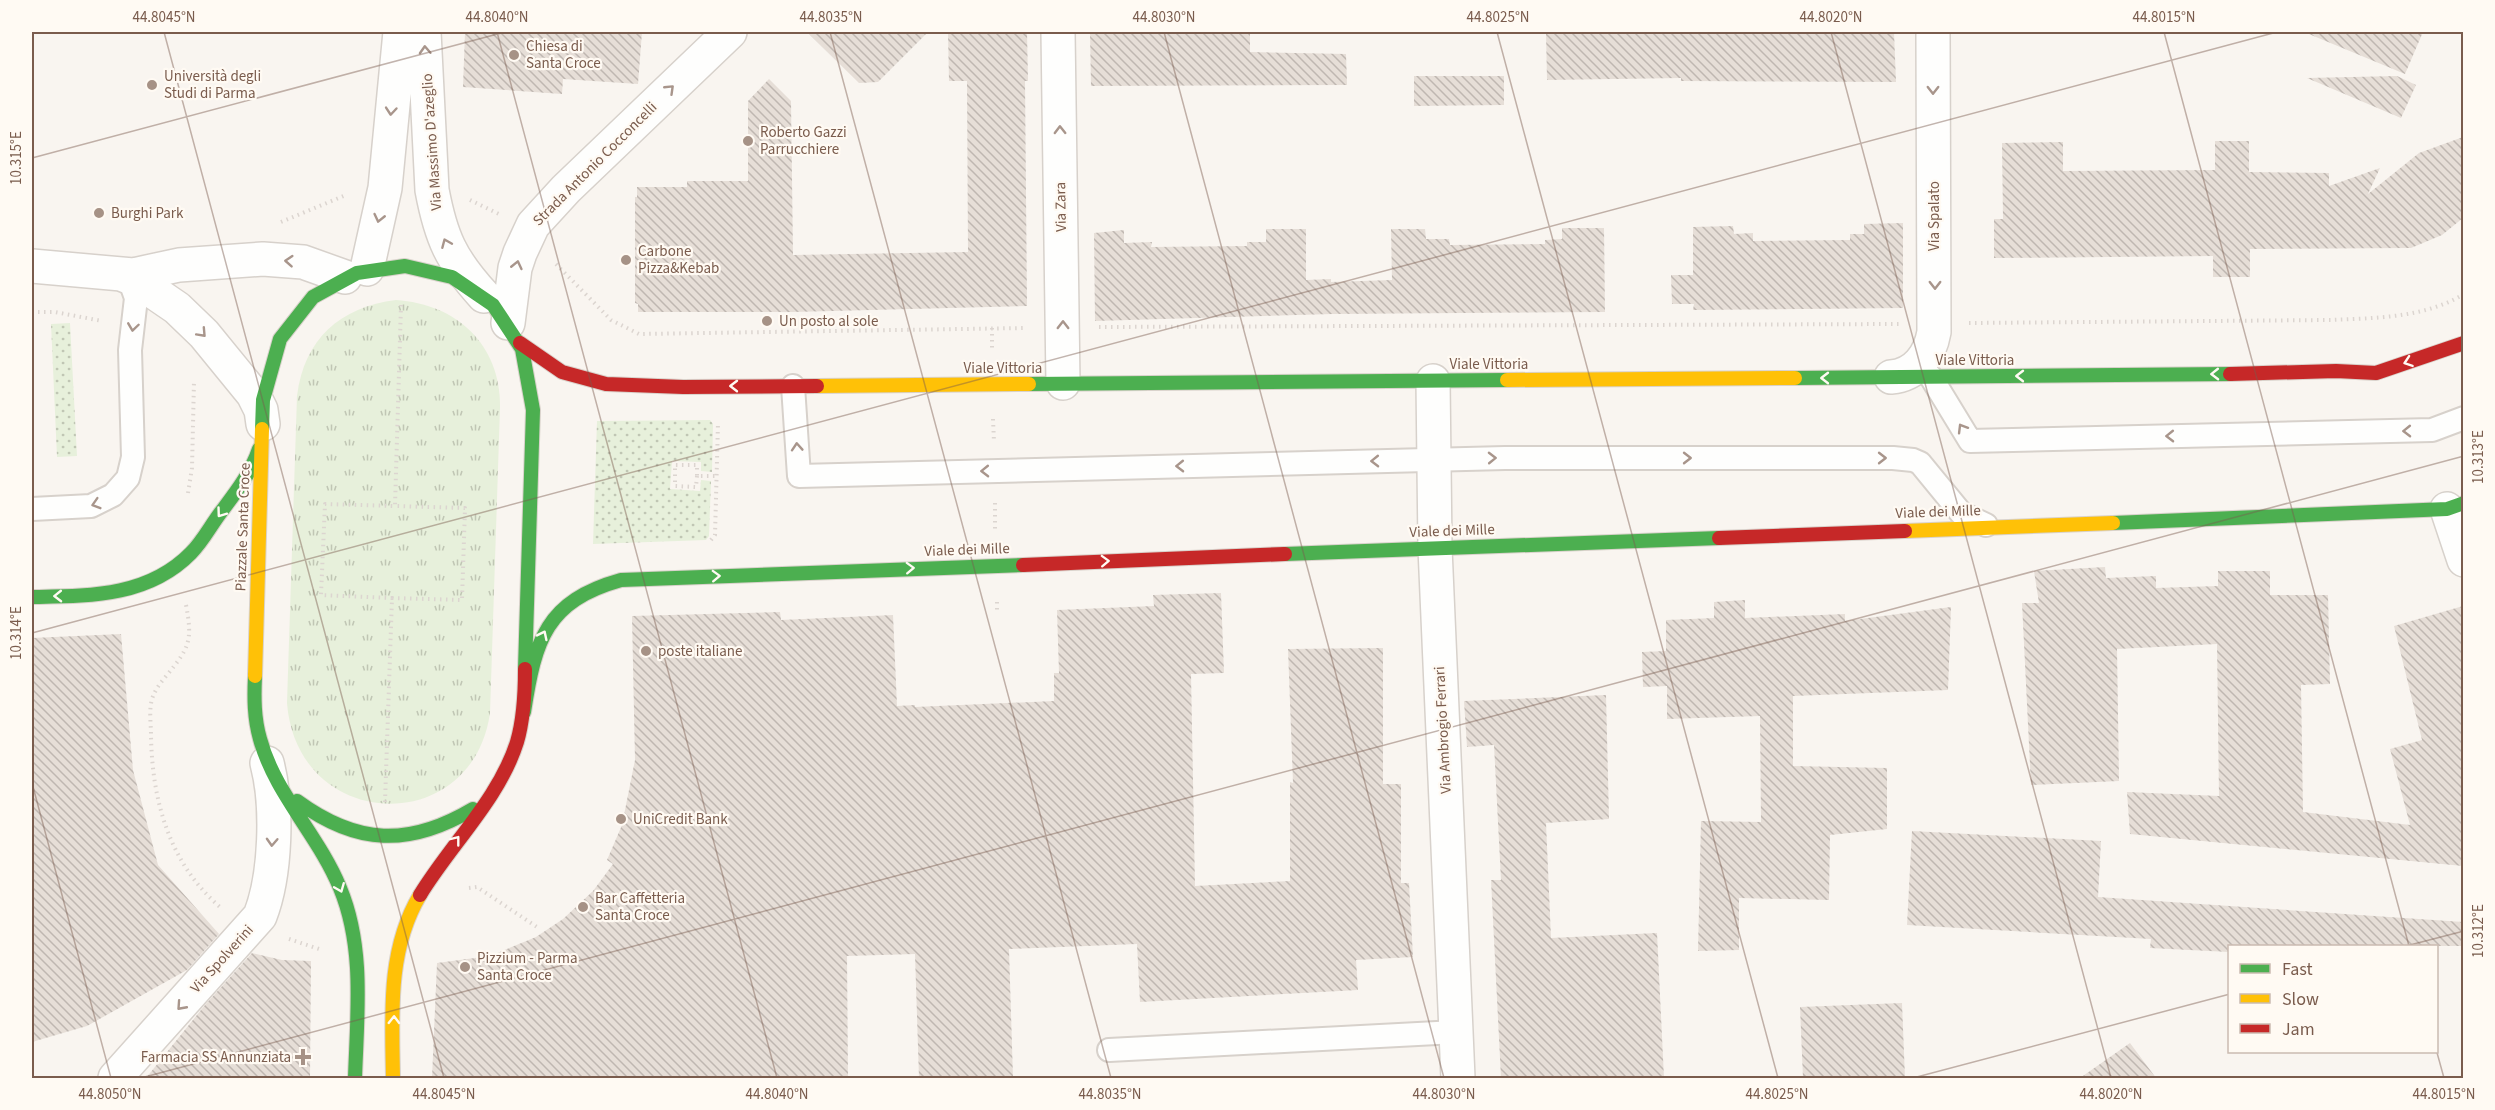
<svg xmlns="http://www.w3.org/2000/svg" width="2495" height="1110" font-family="'Source Sans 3',sans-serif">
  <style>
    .grass { fill: url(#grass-dots) }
    .park { fill: url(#park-tufts) }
    .building { fill: url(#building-back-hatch) }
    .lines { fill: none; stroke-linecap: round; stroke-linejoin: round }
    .lane-casing { stroke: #d7d1cb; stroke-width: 26 }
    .street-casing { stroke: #d7d1cb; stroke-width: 36 }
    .fast-casing { stroke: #d9d2cb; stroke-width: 16 }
    .slow-casing { stroke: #d9d2cb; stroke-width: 16 }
    .jam-casing { stroke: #d9d2cb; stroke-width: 16 }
    .path { stroke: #dcd5d0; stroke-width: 4; stroke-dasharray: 1.5 4.5; stroke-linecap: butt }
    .lane { stroke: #fefefd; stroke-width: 22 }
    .street { stroke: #fefefd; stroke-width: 33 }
    .fast { stroke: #4caf50; stroke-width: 14 }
    .slow { stroke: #ffc107; stroke-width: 14 }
    .jam { stroke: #c62828; stroke-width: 14 }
    .oneway { stroke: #a8958b }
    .oneway2 { stroke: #fffaf3 }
    .ticks { fill: none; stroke: #7a5c4d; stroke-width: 1.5; stroke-opacity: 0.45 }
    .poi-dot { fill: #a69286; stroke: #fffaf3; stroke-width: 2 }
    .labels { text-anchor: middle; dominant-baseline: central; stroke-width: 4.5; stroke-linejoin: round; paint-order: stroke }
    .poi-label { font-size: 15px; fill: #7a5c4d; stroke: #fffaf3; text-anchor: start }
    .street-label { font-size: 15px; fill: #7a5c4d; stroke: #fffaf3 }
    .neatline { fill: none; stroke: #7a5c4d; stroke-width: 2 }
    .ticks-label { font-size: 15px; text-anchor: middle; fill: #7a5c4d }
  </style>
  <defs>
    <pattern id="grass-dots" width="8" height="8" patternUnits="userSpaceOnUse" patternTransform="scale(1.5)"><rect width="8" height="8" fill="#e7f0db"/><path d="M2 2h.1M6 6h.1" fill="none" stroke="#c0c6b4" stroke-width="1.8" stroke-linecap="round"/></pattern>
    <pattern id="park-tufts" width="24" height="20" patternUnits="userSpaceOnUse" patternTransform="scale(1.5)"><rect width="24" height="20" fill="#e7f0db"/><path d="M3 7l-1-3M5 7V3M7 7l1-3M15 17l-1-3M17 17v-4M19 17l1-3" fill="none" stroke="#c0c6b4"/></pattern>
    <pattern id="building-back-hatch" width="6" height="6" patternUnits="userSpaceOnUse" patternTransform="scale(1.5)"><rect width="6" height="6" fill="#e6ded7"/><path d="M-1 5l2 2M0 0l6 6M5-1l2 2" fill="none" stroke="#bfb7b1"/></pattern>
  </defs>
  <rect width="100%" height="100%" fill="#f9f5f0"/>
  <path class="grass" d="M70,323L77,456L57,457L51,324Z
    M710,420L713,424L712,472L701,471V462L672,461L670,489L700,491L701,480L711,481L709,536L706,540L593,544L597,421Z"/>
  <path class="park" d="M396,300C457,304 501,345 500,408L490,713C472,839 297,832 287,703L297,396C304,339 340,307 396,300Z"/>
  <path class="building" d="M465,32H642L638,84L563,79L562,94L463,87Z
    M807,32H928L878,82L859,83Z
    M948,32H1027L1028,81H1025L1027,306L793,312H638V304L635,303V197H637V187H687V181H748V101L769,79L791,101L793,255L968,252L967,81H949Z
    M1090,32H1250V52L1346,54L1347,85L1091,86Z
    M1546,32H1894L1896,82L1681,81V78L1547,80Z
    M2304,32H2423L2405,74Z
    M1414,76H1504V105L1414,106Z
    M2397,76L2416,85L2401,118L2307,78Z
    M2463,137V218L2442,235L2411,248L2250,249V277H2213V256L1994,258V219H2003L2002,143L2063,142V171L2215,170V141H2249V172L2329,173V186L2380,168L2368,194L2419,153Z
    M1903,223V308L1693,310L1694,304H1672L1671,275H1693V227L1733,226L1734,234L1753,233V241L1850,240V234H1864V224Z
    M1562,228H1604L1605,312L1333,314L1095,321L1094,233L1124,230V243L1152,242L1151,247L1247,246V242H1266V229H1306V280L1331,279V282L1392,280L1391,229H1425L1426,239H1449L1450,245L1545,244V240L1562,239Z
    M2105,567L2106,578L2156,576V588L2218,586V571H2270V595H2328L2330,684L2301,685L2303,812L2410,825L2390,749L2422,740L2394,626L2463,606V866L2130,834L2127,792L2219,796L2217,644L2117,649L2119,781L2031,785L2022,603H2039L2034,571Z
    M1221,593L1224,673L1191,674L1195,886L1290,881V782L1293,783L1288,649L1383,648V784H1401V883H1409L1413,957L1356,960L1358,990L1140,1002L1137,944L1009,949L1013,1078H919L915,954L847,956L848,1078H432L437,963L490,956L536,937L563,919L593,891L613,864L607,860L622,825L635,760L632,616L780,612L781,620L893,615L897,706L915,705V707L1054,701V673H1059L1057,610L1154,606L1153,595Z
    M1745,600V618L1845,614V621L1951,607L1948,690L1793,696V766L1887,768V829L1830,835L1829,900L1739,898V950L1698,951L1701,821L1761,822L1760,716L1667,719V686L1643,687L1642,652L1666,651V620L1714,618V602Z
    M121,634L133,770L158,865L219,934L187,970L87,1026L32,1042V638Z
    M1606,695L1609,819L1546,823L1551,938L1657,933L1664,1078H1501L1491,880H1501L1494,745L1467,747L1464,701Z
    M1912,831L2101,841L2098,897L2463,922V946H2229V952L2150,948L2151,939L1907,925Z
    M252,953L282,960L311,961L310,1078H146L205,1005Z
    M1902,1003L1905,1078H1803L1800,1007Z
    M2130,1043L2156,1078H2080Z"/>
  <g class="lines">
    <defs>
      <path id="lane" d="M1931,377L1970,441L2432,430L2464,418
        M793,386L799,476L1505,458H1893L1913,460L1920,463L1961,513L1986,525
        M32,509L91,506L113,495L128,478L133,457L130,350L136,298L130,281L123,275
        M1109,1050L1456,1032"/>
      <path id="street" d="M424,32L432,190C441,238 451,260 484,296
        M1058,32L1063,383
        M32,266L133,275L179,265L263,259L303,262L345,277
        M367,269L385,188L400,32
        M121,274L136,280L177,308L204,334L253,394L261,410L263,424
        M508,323L515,268L520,253L533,225L566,189L730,32
        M1891,377C1916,375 1930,355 1934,332L1933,32
        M1433,381L1435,548L1458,1078
        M2447,509L2464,560
        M115,1078L260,916C276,875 278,805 267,763"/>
      <path id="fast" d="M1795,378L2230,374
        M1029,384L1507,380
        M262,429L263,400L280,339L313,297L357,273L405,266L452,277L493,305L522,349L533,410L525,669
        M2113,523L2447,509L2464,503
        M1285,554L1719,538
        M32,597C89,596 148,597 191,553C203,541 211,525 221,512C236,492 251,473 259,449
        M255,676C254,698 254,718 260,739C275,794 319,836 340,888C365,948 357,1015 355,1078
        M524,712C535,640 546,601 621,580L1023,565
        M297,801C357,845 409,847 473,809"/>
      <path id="slow" d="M1507,380L1795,378
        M817,386L1029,384
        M1905,531L2113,523
        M255,676L262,429
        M393,1078C392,1016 387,950 420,895"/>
      <path id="jam" d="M520,343L562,372L606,384L683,387L817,386
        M2230,374L2336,371L2376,373L2464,343
        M1719,538L1905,531
        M1023,565L1285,554
        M420,895C451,844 499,799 517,742C524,718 525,694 525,669"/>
    </defs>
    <use href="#lane" class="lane-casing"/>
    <use href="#street" class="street-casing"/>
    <use href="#fast" class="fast-casing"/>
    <use href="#slow" class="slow-casing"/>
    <use href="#jam" class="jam-casing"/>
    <path class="path" d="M470,200L499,214
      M281,222L346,195
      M556,264L611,320L639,334L1026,328
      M32,312H55L102,321
      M1969,323L2331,320C2375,318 2425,318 2464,294
      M1099,327L1899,324
      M992,328V349
      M993,419L994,442
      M697,476L696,487L675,486V465H697V476H717
      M188,493L192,468L194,381
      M995,503V529
      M711,540L715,535L718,423
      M392,598L462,600L465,508L395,506
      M997,602V612
      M186,605C193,641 189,648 167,675C162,681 157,687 154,694C148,706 151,722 151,735C152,800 169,863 220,907
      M385,802L392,598L321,595L325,504L395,506L401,305
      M469,888L477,887L537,927
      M289,939L319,949"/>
    <use href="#lane" class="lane"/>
    <use href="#street" class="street"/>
    <use href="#fast" class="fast"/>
    <use href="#slow" class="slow"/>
    <use href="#jam" class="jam"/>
  </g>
  <defs><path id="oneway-chevron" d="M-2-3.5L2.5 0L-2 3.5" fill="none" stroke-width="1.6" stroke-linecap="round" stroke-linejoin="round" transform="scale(1.5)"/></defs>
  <g class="oneway">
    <use href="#oneway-chevron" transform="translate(425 50) rotate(-93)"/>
    <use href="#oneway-chevron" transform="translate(670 89) rotate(-44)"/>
    <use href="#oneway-chevron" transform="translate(1933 90) rotate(90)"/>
    <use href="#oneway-chevron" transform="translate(391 111) rotate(95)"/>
    <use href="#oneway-chevron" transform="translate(1060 130) rotate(-91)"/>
    <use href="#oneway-chevron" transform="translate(379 218) rotate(103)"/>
    <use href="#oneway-chevron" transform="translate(446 243) rotate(-113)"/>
    <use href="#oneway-chevron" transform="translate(289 261) rotate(-176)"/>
    <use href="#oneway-chevron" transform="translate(517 265) rotate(-77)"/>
    <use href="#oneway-chevron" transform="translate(1935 285) rotate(90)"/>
    <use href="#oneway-chevron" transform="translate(1063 325) rotate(-90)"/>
    <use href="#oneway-chevron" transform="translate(133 327) rotate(98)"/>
    <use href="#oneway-chevron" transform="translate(202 333) rotate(47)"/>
    <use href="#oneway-chevron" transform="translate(1962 428) rotate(-121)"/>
    <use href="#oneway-chevron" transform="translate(2407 431) rotate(179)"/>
    <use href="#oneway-chevron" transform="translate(2170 436) rotate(179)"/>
    <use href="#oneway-chevron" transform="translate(797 447) rotate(-94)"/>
    <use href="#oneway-chevron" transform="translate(1492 458) rotate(-1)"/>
    <use href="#oneway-chevron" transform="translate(1687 458)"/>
    <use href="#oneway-chevron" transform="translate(1882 458)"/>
    <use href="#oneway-chevron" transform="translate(1375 461) rotate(179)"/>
    <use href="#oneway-chevron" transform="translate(1180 466) rotate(179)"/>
    <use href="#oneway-chevron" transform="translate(985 471) rotate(179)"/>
    <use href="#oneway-chevron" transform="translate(96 504) rotate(163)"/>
    <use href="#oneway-chevron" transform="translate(272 842) rotate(93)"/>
    <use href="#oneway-chevron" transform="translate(181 1006) rotate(132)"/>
  </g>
  <g class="oneway2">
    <use href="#oneway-chevron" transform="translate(2408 362) rotate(161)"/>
    <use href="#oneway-chevron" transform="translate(2215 374) rotate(179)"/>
    <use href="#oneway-chevron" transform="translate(2020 376) rotate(180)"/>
    <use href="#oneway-chevron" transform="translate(1825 378) rotate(180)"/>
    <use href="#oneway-chevron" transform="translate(734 386) rotate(180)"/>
    <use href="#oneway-chevron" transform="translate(221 513) rotate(126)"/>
    <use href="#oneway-chevron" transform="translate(1105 561) rotate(-2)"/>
    <use href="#oneway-chevron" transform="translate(910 568) rotate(-2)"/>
    <use href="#oneway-chevron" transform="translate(716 576) rotate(-2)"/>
    <use href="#oneway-chevron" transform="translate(58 596) rotate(179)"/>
    <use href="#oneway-chevron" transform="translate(543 635) rotate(-64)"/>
    <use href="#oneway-chevron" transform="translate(456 840) rotate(-52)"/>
    <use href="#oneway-chevron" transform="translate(340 888) rotate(68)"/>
    <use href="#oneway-chevron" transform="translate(394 1020) rotate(-89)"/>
  </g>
  <path class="ticks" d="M164,32L444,1078M497,32L777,1078M830,32L1111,1078M1164,32L1444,1078M1497,32L1778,1078M1831,32L2111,1078M2164,32L2409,946M32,158L505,32M32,633L2277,32M32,783L111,1078M2406,946L2464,931M2436,1049L2444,1078M141,1078L2464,456M1913,1078L2230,994"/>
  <g class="poi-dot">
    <circle cx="514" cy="55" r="6"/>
    <circle cx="152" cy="85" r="6"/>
    <circle cx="748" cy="141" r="6"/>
    <circle cx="99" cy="213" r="6"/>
    <circle cx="626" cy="260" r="6"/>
    <circle cx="767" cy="321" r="6"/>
    <circle cx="646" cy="651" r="6"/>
    <circle cx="621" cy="819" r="6"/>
    <circle cx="583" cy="907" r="6"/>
    <circle cx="465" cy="967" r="6"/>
    <path d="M300 1048h6v6h6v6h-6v6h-6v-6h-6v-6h6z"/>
  </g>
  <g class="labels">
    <g class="poi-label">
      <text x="526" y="46">Chiesa di<tspan x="526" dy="17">Santa Croce</tspan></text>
      <text x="164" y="76">Università degli<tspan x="164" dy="17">Studi di Parma</tspan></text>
      <text x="760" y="132">Roberto Gazzi<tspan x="760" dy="17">Parrucchiere</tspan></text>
      <text x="111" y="213">Burghi Park</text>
      <text x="638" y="251">Carbone<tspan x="638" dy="17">Pizza&amp;Kebab</tspan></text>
      <text x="779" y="321">Un posto al sole</text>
      <text x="658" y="651">poste italiane</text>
      <text x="633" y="819">UniCredit Bank</text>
      <text x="595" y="898">Bar Caffetteria<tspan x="595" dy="17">Santa Croce</tspan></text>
      <text x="477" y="958">Pizzium - Parma<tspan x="477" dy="17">Santa Croce</tspan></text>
      <text x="291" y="1057" text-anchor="end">Farmacia SS Annunziata</text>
    </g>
    <g class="street-label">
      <text transform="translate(432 142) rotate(-94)">Via Massimo D'azeglio</text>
      <text transform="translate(595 164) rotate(-45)">Strada Antonio Cocconcelli</text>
      <text transform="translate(1061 207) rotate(-91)">Via Zara</text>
      <text transform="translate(1934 216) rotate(-90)">Via Spalato</text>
      <text x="1975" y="360">Viale Vittoria</text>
      <text x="1489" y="364">Viale Vittoria</text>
      <text x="1003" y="368">Viale Vittoria</text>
      <text transform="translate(1938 512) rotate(-2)">Viale dei Mille</text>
      <text transform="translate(243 527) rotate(-88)">Piazzale Santa Croce</text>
      <text transform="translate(1452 531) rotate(-2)">Viale dei Mille</text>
      <text transform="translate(967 550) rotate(-2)">Viale dei Mille</text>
      <text transform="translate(1443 730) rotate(-93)">Via Ambrogio Ferrari</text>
      <text transform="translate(222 959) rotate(-48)">Via Spolverini</text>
    </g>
  </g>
  <rect width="2495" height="1110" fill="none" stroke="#fffaf3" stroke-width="66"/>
  <rect x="2228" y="945" width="210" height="108" fill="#fffaf3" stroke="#cabbb1" stroke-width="1.5"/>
  <rect x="2240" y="964" width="30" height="9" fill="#4caf50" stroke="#cabbb1" stroke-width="1.5"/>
  <text x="2282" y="975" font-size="18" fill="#7a5c4d">Fast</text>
  <rect x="2240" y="994" width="30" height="9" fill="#ffc107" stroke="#cabbb1" stroke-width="1.5"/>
  <text x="2282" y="1005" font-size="18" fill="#7a5c4d">Slow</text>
  <rect x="2240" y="1024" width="30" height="9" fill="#c62828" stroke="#cabbb1" stroke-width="1.5"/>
  <text x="2282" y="1035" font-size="18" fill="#7a5c4d">Jam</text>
  <rect x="33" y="33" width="2429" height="1044" class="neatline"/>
  <g class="ticks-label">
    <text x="164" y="22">44.8045°N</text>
    <text x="497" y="22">44.8040°N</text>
    <text x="831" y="22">44.8035°N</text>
    <text x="1164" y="22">44.8030°N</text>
    <text x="1498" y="22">44.8025°N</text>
    <text x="1831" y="22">44.8020°N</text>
    <text x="2164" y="22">44.8015°N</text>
    <text transform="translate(16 158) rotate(-90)" y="5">10.315°E</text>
    <text transform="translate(2478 457) rotate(-90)" y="5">10.313°E</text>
    <text transform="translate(16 633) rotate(-90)" y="5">10.314°E</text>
    <text transform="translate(2478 931) rotate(-90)" y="5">10.312°E</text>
    <text x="110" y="1099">44.8050°N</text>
    <text x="444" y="1099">44.8045°N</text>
    <text x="777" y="1099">44.8040°N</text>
    <text x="1110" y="1099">44.8035°N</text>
    <text x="1444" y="1099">44.8030°N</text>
    <text x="1777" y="1099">44.8025°N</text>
    <text x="2111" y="1099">44.8020°N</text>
    <text x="2444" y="1099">44.8015°N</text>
  </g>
</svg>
